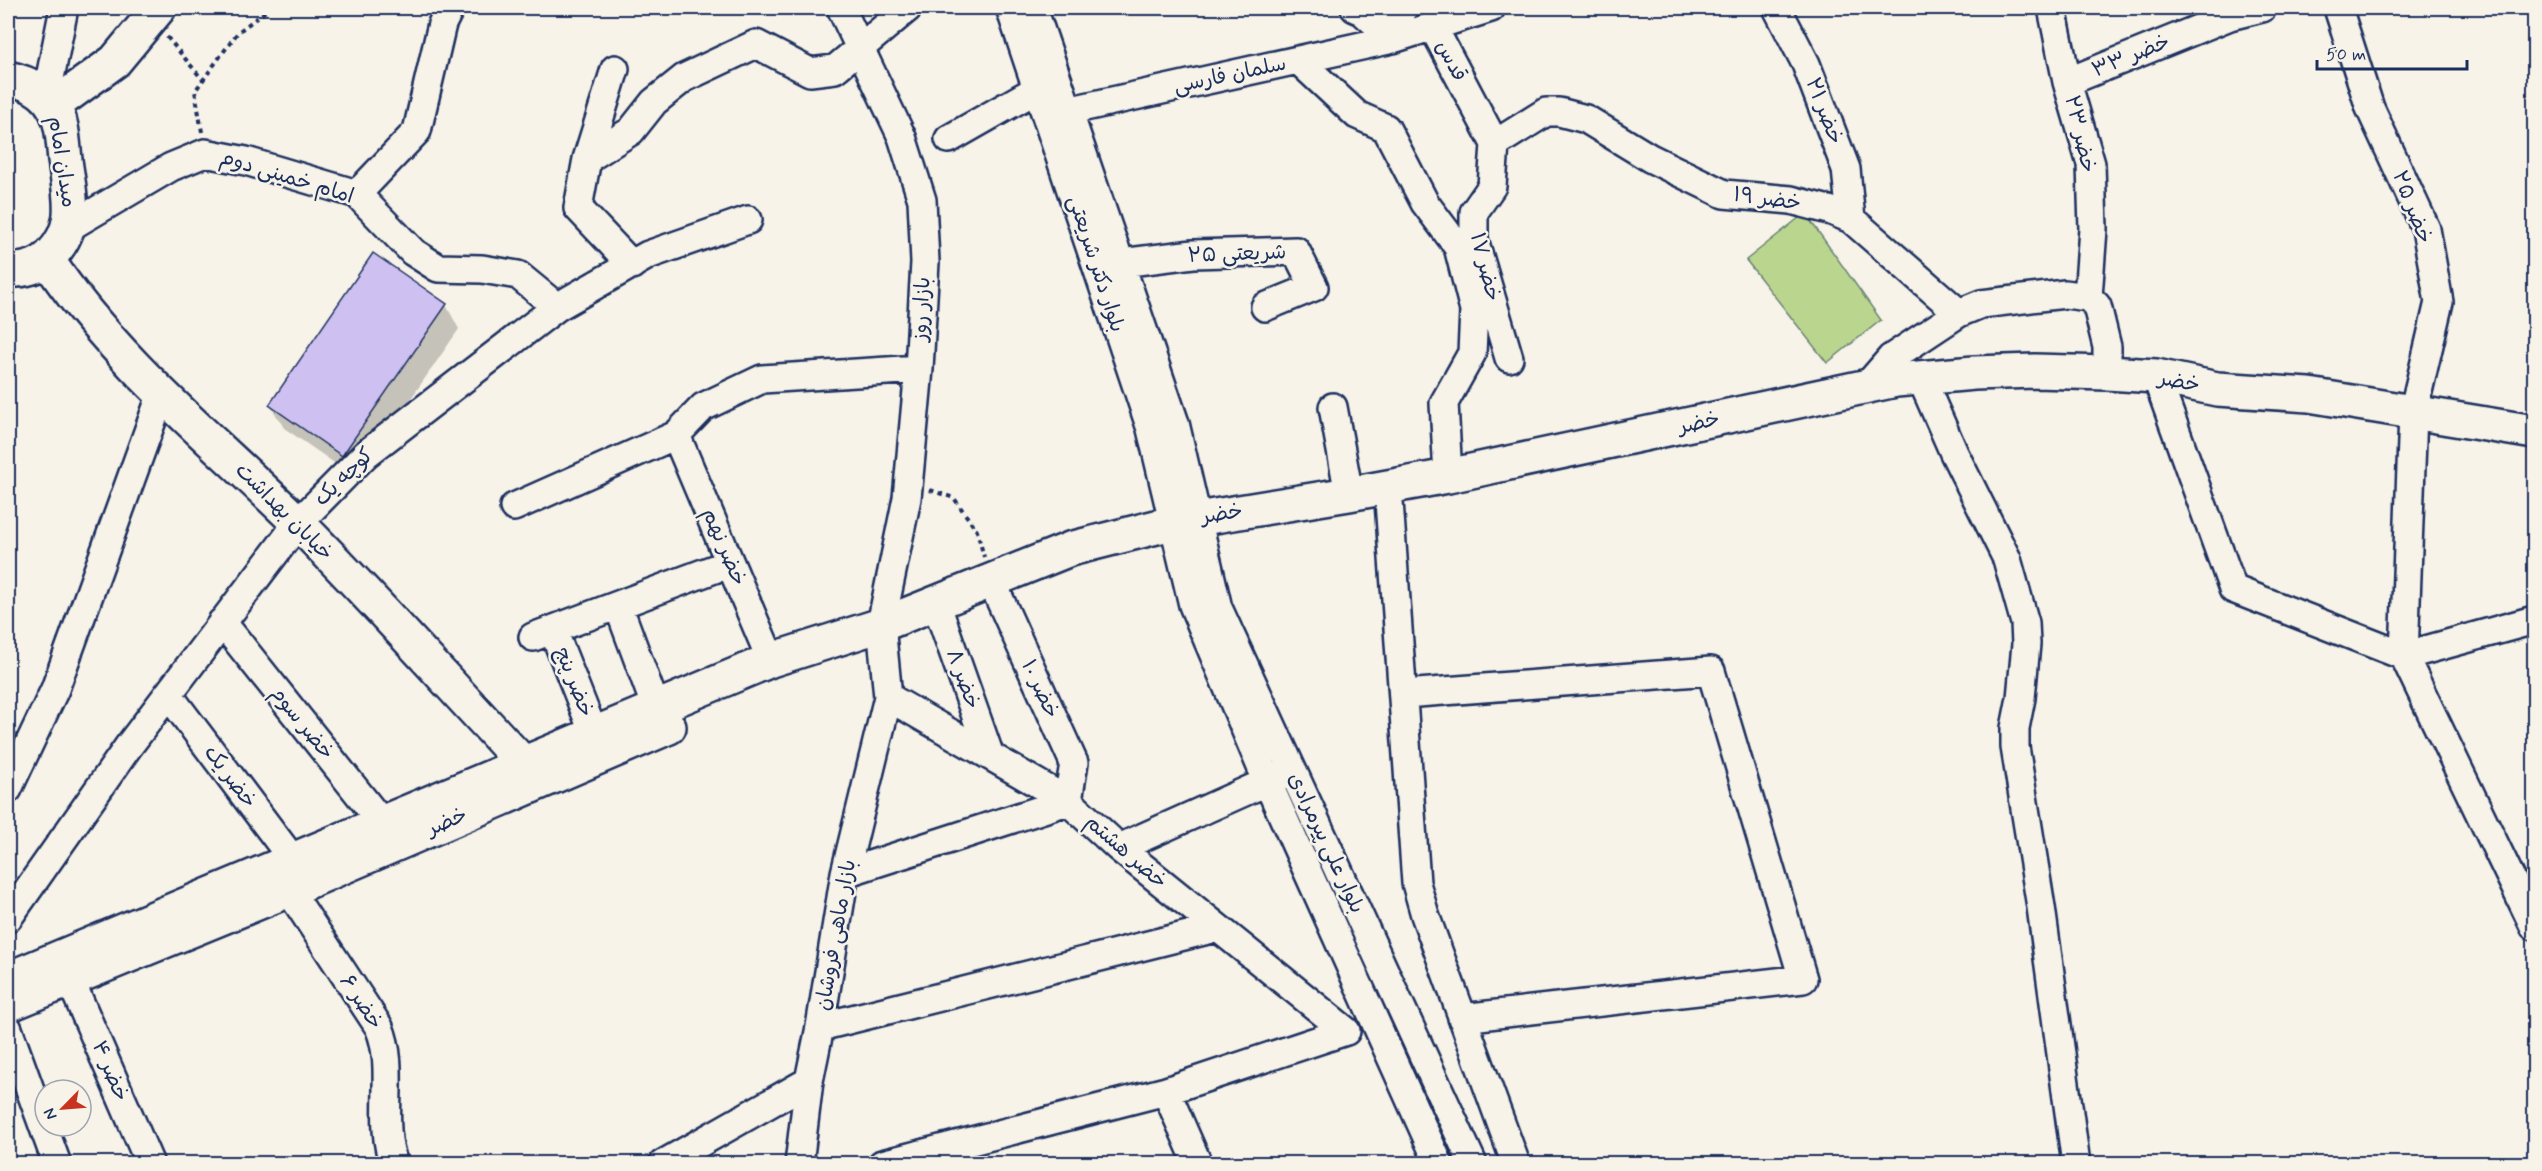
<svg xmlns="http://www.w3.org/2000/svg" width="2542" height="1171" font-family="Mynerve,'Playpen Sans Arabic',sans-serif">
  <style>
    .pitch { fill: #bad68e; stroke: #6a8276; stroke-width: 1.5 }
    .shadow { fill: #0003 }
    .building { fill: #cec1f2; stroke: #1b2f5e; stroke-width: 1.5 }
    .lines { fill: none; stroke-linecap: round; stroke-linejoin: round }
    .minor-casing { stroke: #1b2f5e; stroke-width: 32 }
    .major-casing { stroke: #1b2f5e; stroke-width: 38 }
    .path { stroke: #1b2f5e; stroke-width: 4; stroke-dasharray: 4.5 4.5; stroke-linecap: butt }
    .minor { stroke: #f7f3e8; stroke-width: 27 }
    .major { stroke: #f7f3e8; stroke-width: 33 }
    .labels { text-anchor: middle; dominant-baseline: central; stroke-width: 5; stroke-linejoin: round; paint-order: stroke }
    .street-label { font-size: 21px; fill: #1b2f5e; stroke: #f7f3e8 }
  </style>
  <rect width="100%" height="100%" fill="#f7f3e8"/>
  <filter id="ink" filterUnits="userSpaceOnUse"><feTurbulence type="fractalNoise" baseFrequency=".0167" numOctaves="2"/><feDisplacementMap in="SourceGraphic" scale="12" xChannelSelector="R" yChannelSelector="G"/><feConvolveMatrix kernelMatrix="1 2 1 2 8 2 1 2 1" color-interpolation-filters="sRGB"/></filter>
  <g filter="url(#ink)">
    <path class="pitch" d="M1805,213L1881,320L1827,363L1746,260Z"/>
    <path class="shadow" d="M446,305L459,329L356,478L284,428L270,405Z"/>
    <path class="building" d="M373,253L447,304L342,456L269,405Z"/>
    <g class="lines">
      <defs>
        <path id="minor" d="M1010,8L1151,429L1193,605L1267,781L1439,1164
          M1033,8L1175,423L1218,608L1473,1164
          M1355,8L1362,11L1393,39
          M1777,8L1806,64L1846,169L1851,219
          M2052,8L2067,82L2091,164L2093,229L2088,297
          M2338,8L2370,108L2426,229L2439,302L2413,413L2404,656L2534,926
          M1433,27L1495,144
          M1393,39L1403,8
          M1298,60L1357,115L1386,128L1425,203L1458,247L1474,310L1472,353L1444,403L1448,476
          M2067,82L2230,16L2262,8
          M46,98L64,8
          M1067,111L1393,39L1491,8
          M949,139L1037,89
          M1495,144L1546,112H1559L1586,119L1650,158L1724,194L1791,200L1829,210L1851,219L1959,313
          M1495,144L1492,186L1474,212V239L1509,358
          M587,159L615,69
          M357,194L417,131L442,24L450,8
          M69,227L171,167L205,153L246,161L357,194L413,252L438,268L482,269L518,275L557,307
          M1121,263L1193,254L1296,251L1314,287L1265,307
          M632,265L578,208L587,159L631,131L654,102L684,78L756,44L810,72L835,69L908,8
          M2156,376L2233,589L2404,656L2534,620
          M1921,378L1954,453L2007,559L2025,623L2026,644L2021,698L2015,728V747L2041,907L2076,1164
          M1864,389L1891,358L1959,313L1981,304L2065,294L2088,297L2097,306L2107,347V373
          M1333,407L1349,494
          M676,435L771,660
          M1388,487L1416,883L1425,915L1516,1164
          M514,507L676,435L703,407L762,379L919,369
          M936,603L990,756
          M618,605L656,708
          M222,622L382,823
          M553,630L594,734
          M533,637L730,563
          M168,694L293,860
          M1404,694L1711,671L1803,979L1462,1018
          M888,697L1068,801L1119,848L1346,1031
          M8,789L55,689L162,393
          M1119,848L1282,775
          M845,873L1068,801L1074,763L991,580
          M289,890L379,1027C397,1069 377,1120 394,1164
          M8,918L128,747L298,523L366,454L557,307L648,255L748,220
          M70,979L150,1164
          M820,1027L1216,928
          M8,1029L57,1164
          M1166,1091L1198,1164
          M663,1164L809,1081L820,1027L845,873L888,697L881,625L907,498L919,369L925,262L922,200L902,137L841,8
          M799,1164L809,1081
          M882,1164L1166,1091L1346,1031"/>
        <path id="major" d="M8,78C26,82 43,89 53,106C63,122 63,142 65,160C70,197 79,227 50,256C39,267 23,271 8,270
          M53,106L115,61L159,8
          M47,259C114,360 211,438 297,522C375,600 448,683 523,763L531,782
          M8,979L771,660L881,625L1070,549L1172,523L1349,494L1448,476L1896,380L1974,373L2035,371L2107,373L2156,376L2217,389L2309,395L2534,432
          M8,1005L289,890L669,727"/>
      </defs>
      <use href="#minor" class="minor-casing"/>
      <use href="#major" class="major-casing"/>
      <path class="path" d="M167,37L203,80
        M202,132L195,91L238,32L270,8
        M930,490L954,498L977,531L984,557"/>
      <use href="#minor" class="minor"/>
      <use href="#major" class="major"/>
    </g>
  </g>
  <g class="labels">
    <g class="street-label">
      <text transform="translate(2131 56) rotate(-22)">خضر ۳۳</text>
      <text transform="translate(1451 61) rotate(62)">قدس</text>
      <text transform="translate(1230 75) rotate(-12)">سلمان فارسی</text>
      <text transform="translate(1824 111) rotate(69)">خضر ۲۱</text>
      <text transform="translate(2080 134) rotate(77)">خضر ۲۳</text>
      <text transform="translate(62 162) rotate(81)">میدان امام</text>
      <text transform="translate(287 177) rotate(17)">امام خمینی دوم</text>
      <text transform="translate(1767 199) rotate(8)">خضر ۱۹</text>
      <text transform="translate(2412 207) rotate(69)">خضر ۲۵</text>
      <text transform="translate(1237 254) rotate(-2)">شریعتی ۲۵</text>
      <text transform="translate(1096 264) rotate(72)">بلوار دکتر شریعتی</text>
      <text transform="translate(1485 267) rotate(76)">خضر ۱۷</text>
      <text transform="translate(922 309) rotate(-87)">بازار روز</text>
      <text transform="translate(2179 382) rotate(11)">خضر</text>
      <text transform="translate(1699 423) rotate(-12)">خضر</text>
      <text transform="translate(344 477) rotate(-44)">کوچه یک</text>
      <text transform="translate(284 512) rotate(45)">خیابان بهداشت</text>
      <text transform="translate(1222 514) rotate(-9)">خضر</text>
      <text transform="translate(724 547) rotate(67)">خضر نهم</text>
      <text transform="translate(963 679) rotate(70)">خضر ۸</text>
      <text transform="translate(574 682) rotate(69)">خضر پنج</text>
      <text transform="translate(1040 689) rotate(65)">خضر ۱۰</text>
      <text transform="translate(302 723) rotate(51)">خضر سوم</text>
      <text transform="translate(230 777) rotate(53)">خضر یک</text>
      <text transform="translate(447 822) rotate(-23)">خضر</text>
      <text transform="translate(1326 843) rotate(65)">بلوار علی پیرمرادی</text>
      <text transform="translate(1126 852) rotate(41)">خضر هشتم</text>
      <text transform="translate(836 935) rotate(-80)">بازار ماهی فروشان</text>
      <text transform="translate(361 1002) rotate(57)">خضر ۶</text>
      <text transform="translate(110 1071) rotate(67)">خضر ۴</text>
    </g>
  </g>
  <rect width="2542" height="1171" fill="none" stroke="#f7f3e8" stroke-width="30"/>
  <rect x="15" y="15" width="2512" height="1141" fill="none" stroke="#1b2f5e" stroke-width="2" filter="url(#ink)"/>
  <g transform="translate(63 1108) rotate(245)"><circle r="28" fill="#f7f3e8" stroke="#9fa5b1" stroke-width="1.5"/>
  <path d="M0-4.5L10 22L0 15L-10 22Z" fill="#c8321e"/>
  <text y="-9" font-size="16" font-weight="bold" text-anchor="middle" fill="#1b2f5e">N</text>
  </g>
  <path d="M2317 60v9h150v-9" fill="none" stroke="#1b2f5e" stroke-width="3"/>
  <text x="2326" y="60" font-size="18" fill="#1b2f5e" stroke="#f7f3e8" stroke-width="4.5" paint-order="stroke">50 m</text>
</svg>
